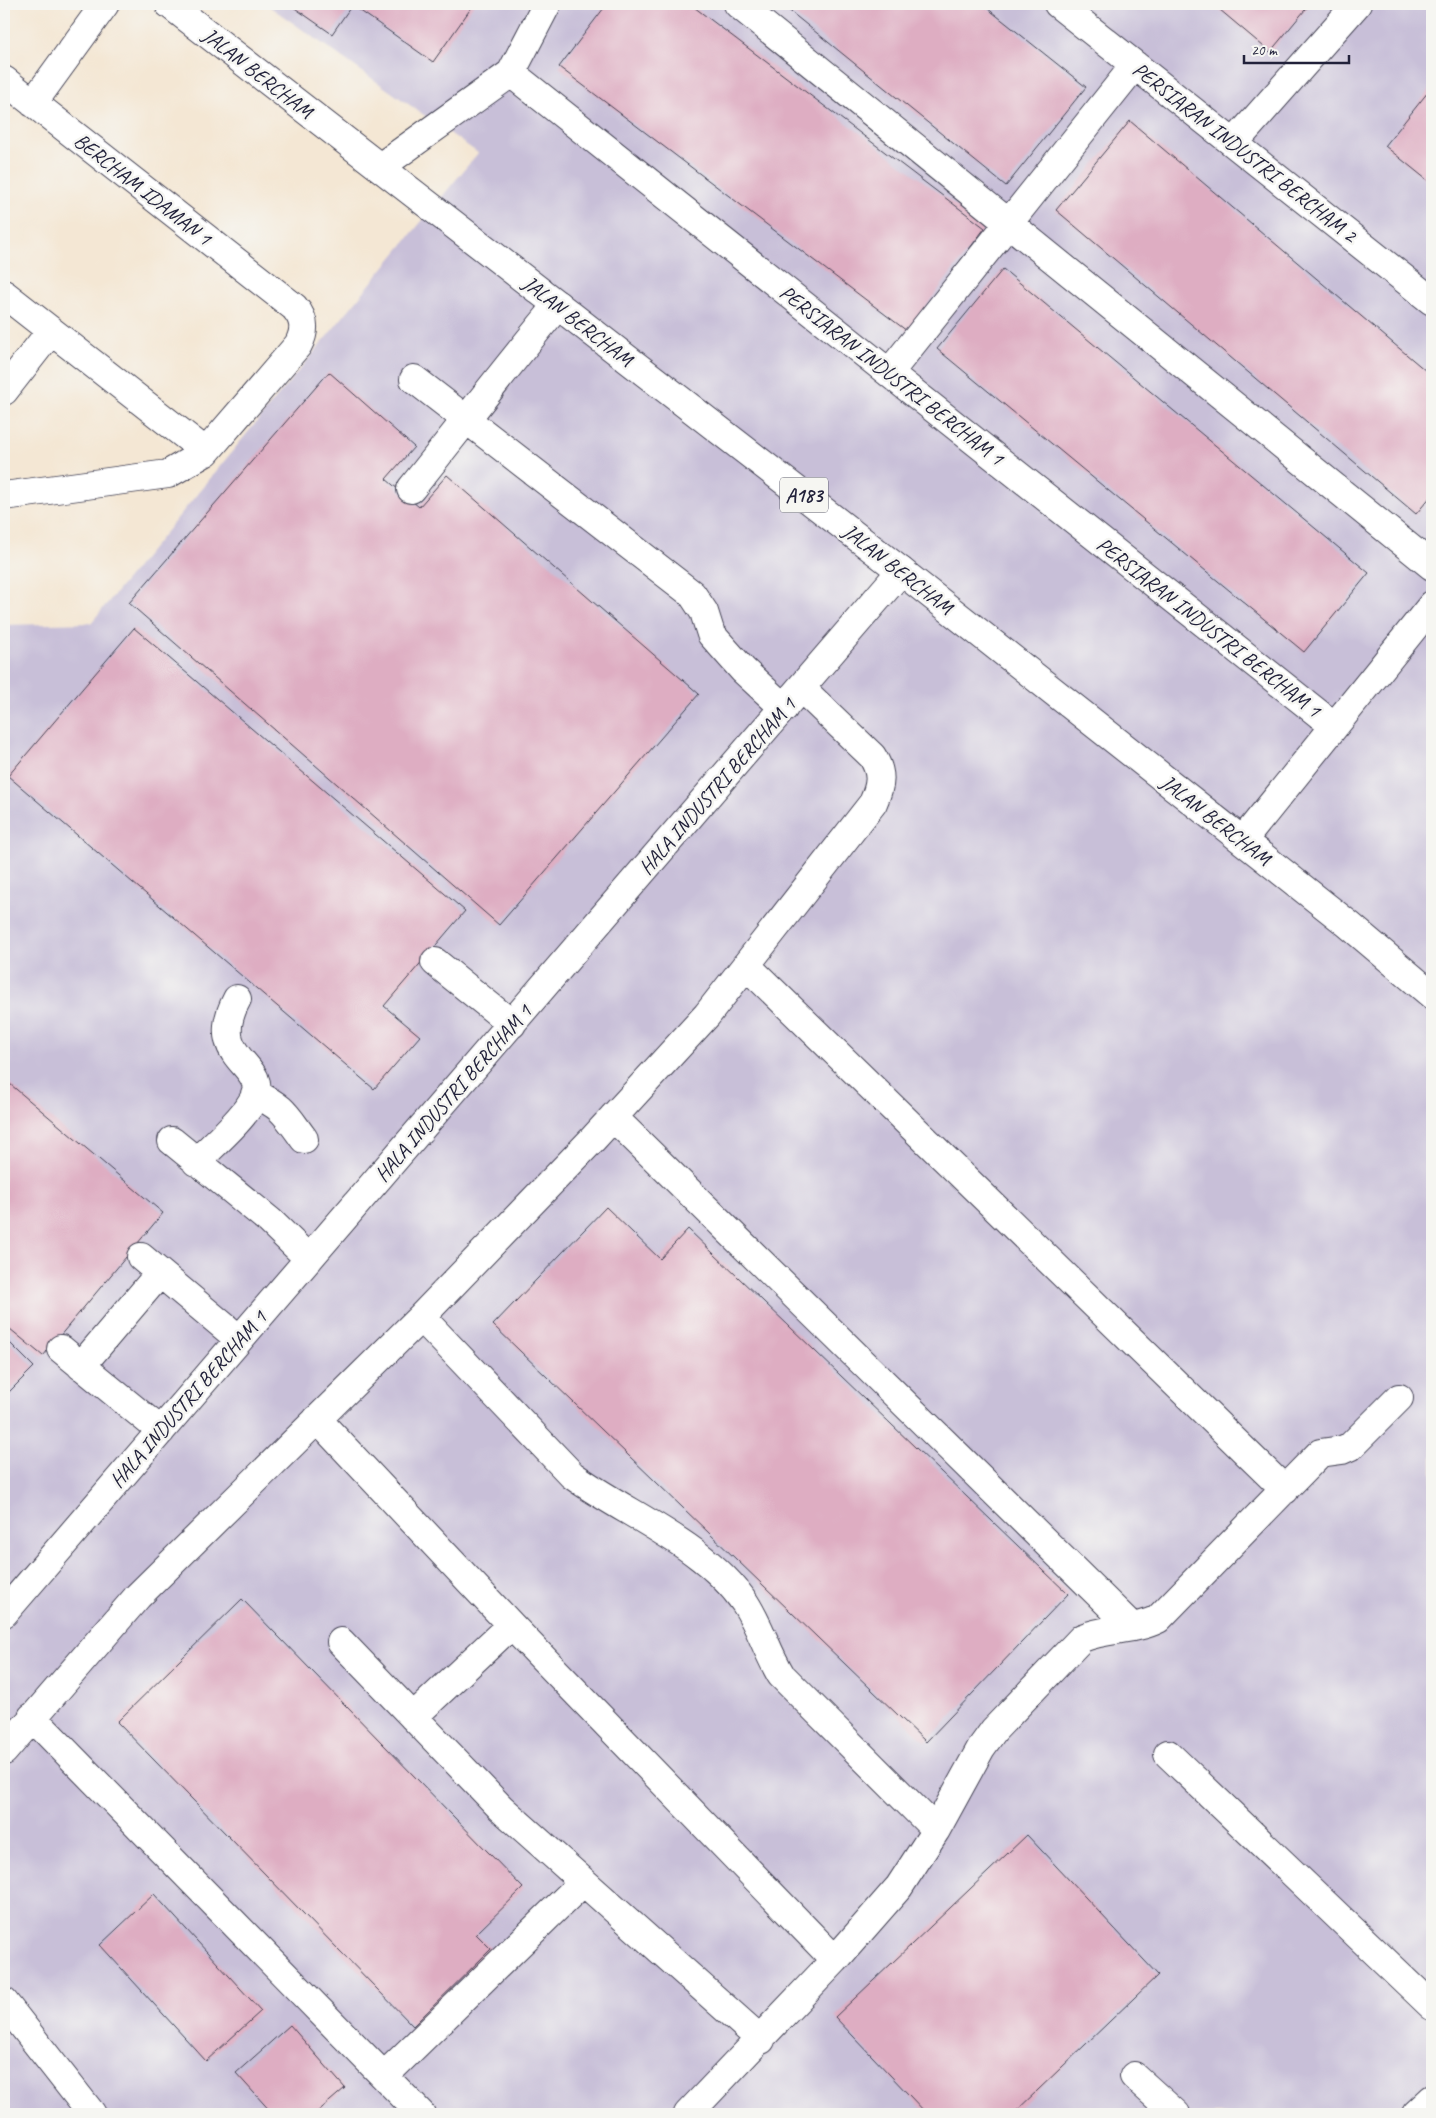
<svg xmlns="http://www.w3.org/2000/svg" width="1436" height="2118" font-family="Caveat,sans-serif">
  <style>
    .industrial { fill: #c8bfd8 }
    .building { fill: #deadc2 }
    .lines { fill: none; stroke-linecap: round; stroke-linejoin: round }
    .minor-casing { stroke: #424052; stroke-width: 30 }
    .major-casing { stroke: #424052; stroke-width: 30 }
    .minor { stroke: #fff; stroke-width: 28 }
    .major { stroke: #fff; stroke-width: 28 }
    .labels { text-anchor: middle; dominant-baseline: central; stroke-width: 5; stroke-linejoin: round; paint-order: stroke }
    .shield { fill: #f6f6f2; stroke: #626272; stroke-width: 1 }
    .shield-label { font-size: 20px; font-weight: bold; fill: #22223b }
    .street-label { font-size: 21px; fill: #22223b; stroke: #f6f6f2 }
  </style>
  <rect width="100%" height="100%" fill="#f6f6f2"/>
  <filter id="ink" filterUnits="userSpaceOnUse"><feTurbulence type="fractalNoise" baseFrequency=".02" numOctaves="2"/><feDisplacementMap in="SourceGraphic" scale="10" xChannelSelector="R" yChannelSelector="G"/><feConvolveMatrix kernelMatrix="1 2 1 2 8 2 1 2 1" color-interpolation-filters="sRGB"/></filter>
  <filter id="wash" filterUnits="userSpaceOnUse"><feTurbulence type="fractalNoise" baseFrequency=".0096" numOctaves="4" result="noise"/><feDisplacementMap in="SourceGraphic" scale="20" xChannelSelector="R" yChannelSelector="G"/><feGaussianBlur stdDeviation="1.12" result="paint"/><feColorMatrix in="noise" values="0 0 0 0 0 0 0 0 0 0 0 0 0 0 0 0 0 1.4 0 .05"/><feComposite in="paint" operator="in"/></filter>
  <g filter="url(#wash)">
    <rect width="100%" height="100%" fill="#f4e7d4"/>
    <path class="industrial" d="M266,4H1432V2114H4V625L91,623L478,153Z"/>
    <g id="blocks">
      <path class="building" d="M289,4H474L433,62L352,5L332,34Z
        M607,4H690L985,228L907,331L559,67Z
        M781,4H982L1086,87L1006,186Z
        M1213,4H1310L1270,52Z
        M1432,87V184L1385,146Z
        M1130,121L1432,376V495L1416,514L1056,210Z
        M1003,269L1369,573L1304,652L937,349Z
        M329,372L414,447L386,479L419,507L447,475L699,694L499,925L129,603Z
        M134,628L465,911L384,1006L420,1036L374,1089L8,776Z
        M4,1079L163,1213L43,1356L4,1324Z
        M606,1207L660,1259L688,1229L1068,1594L926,1742L493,1325Z
        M4,1337L34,1367L4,1397Z
        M242,1599L523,1888L476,1934L491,1949L413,2026L117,1722Z
        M1027,1835L1158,1975L1013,2114H927L835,2017Z
        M154,1894L261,2011L206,2061L100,1945Z
        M290,2025L345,2088L315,2114H273L236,2073Z"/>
    </g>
  </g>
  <g filter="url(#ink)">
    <use href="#blocks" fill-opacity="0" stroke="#424052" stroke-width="1"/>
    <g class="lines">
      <defs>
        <path id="minor" d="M547,4L511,73L1334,726
          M738,4L1432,566
          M1058,4L1432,301
          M4,80L294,307C305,319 306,330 298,345L206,452L168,474L4,496
          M33,103L105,4
          M1234,143L1357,4
          M380,167L511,73
          M4,294L206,452
          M889,373L1135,65
          M414,379L692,594L704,612L711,634L743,670L784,708
          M4,391L51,331
          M411,489C460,428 508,365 558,305
          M1243,840L1432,605
          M435,962L512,1024
          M746,965L1285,1490
          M255,1094C284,1107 286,1115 304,1139
          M613,1117L1132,1627
          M172,1141L270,1221L309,1259
          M196,1162C212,1146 247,1116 255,1096C267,1063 205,1059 237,999
          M141,1257L239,1339
          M421,1317L572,1475C627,1515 706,1545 745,1603C760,1626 767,1652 781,1675L936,1830
          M61,1349L161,1431
          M81,1366L160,1273
          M317,1419L511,1625L835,1960
          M4,1613L901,571
          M341,1642L501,1808L761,2040
          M32,1717L421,2114
          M413,1717L511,1625
          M4,1751L138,1596L421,1317L593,1139L707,1015L873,803C881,785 883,773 872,756L801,688
          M1168,1754L1432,2006
          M4,2002L92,2114
          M384,2076L583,1882
          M1134,2076L1176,2114
          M688,2114L835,1960L899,1887L936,1830L981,1748L994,1730L1082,1638C1107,1628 1134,1631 1158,1619L1320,1453L1342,1450L1351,1446L1399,1398
          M1416,2114L1432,2099"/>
        <path id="major" d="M169,4L901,571L1348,924L1432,995"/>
      </defs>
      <use href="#minor" class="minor-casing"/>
      <use href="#major" class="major-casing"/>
      <use href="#minor" class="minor"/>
      <use href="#major" class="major"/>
    </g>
  </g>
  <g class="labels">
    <rect class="shield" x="780" y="477.5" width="48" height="35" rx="4"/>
    <g class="shield-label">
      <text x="804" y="495">A183</text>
    </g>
    <g class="street-label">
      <text transform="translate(258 73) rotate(38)">JALAN BERCHAM</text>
      <text transform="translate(1245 152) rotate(38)">PERSIARAN INDUSTRI BERCHAM 2</text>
      <text transform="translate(143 189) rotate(38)">BERCHAM IDAMAN 1</text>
      <text transform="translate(578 321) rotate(38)">JALAN BERCHAM</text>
      <text transform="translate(892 375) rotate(38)">PERSIARAN INDUSTRI BERCHAM 1</text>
      <text transform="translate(898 569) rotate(38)">JALAN BERCHAM</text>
      <text transform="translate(1209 627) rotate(38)">PERSIARAN INDUSTRI BERCHAM 1</text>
      <text transform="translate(717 786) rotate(-49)">HALA INDUSTRI BERCHAM 1</text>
      <text transform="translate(1216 820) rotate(38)">JALAN BERCHAM</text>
      <text transform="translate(453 1093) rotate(-49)">HALA INDUSTRI BERCHAM 1</text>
      <text transform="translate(188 1399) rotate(-49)">HALA INDUSTRI BERCHAM 1</text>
    </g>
  </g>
  <rect width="1436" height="2118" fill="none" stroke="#f6f6f2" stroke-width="20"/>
  <path d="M1244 55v8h105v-8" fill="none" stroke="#22223b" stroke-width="2.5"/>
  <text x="1251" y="55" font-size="15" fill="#22223b" stroke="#f6f6f2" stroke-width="4" paint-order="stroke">20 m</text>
</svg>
